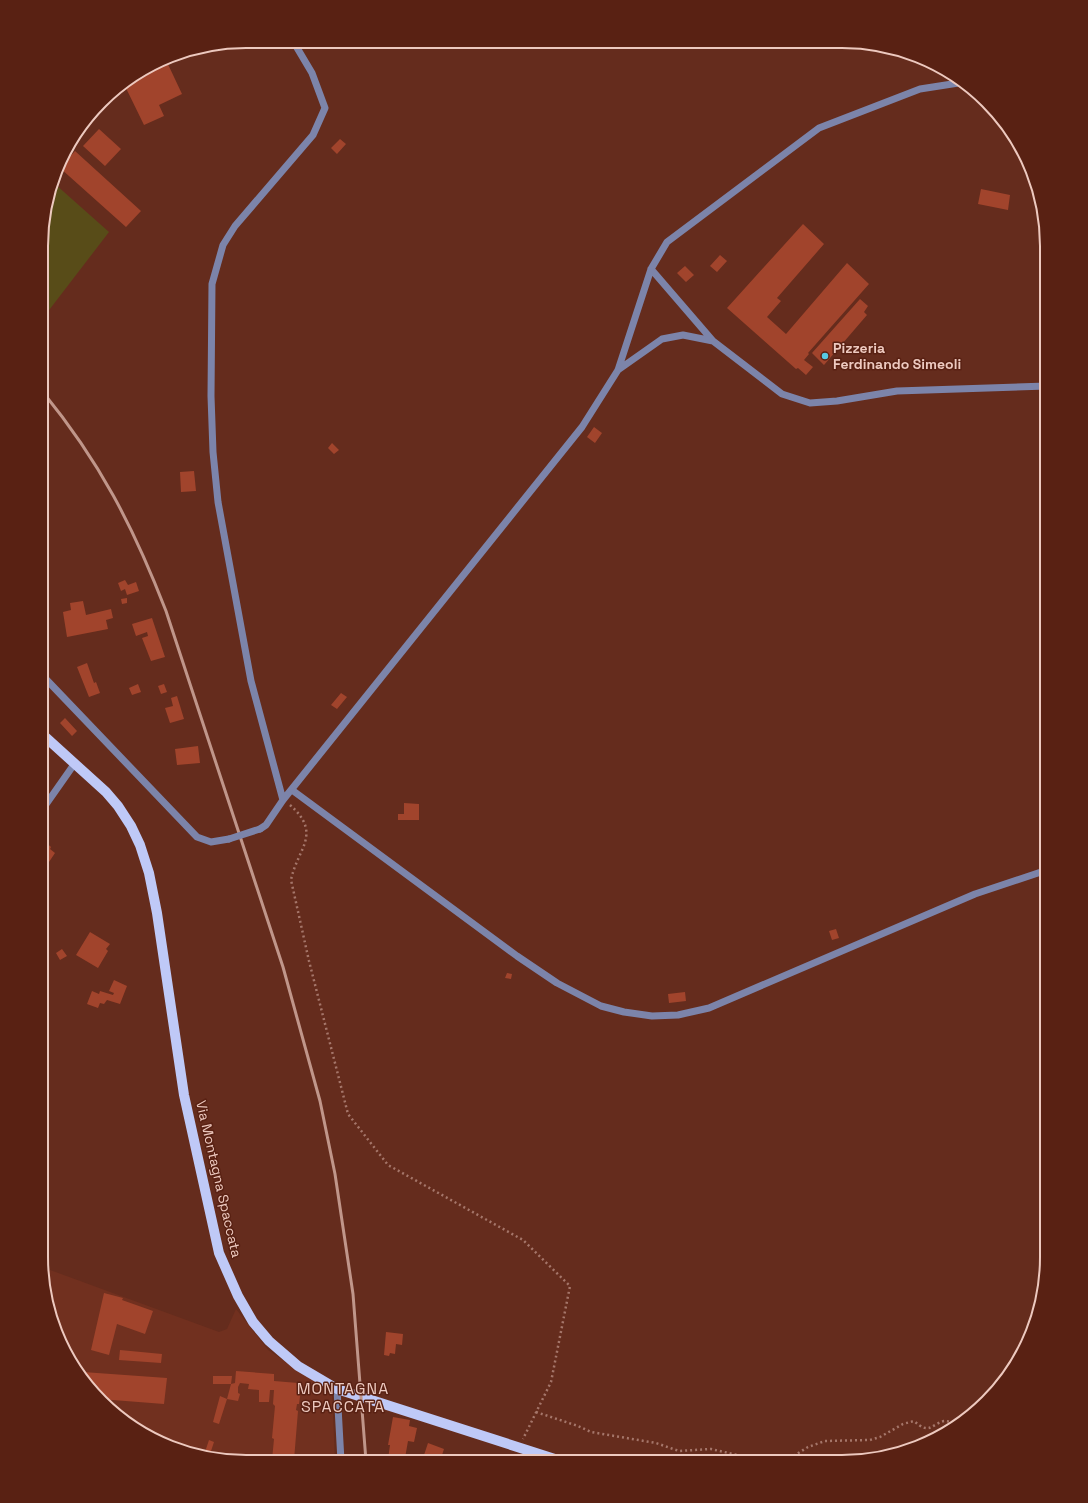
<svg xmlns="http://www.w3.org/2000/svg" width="1088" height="1503" font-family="'Space Grotesk',sans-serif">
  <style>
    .built { fill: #71301f }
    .green { fill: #584c18 }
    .building { fill: #a1442c }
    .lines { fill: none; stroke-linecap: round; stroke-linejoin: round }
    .path { stroke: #a5766a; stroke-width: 2.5; stroke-dasharray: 2 3; stroke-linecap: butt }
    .minor { stroke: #7c84aa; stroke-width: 7 }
    .major { stroke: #bfc9f7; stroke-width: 10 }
    .rail { stroke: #c0968a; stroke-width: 3 }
    .minor-bridge { stroke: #7c84aa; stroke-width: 7 }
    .poi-dot { fill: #57c9e3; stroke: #592113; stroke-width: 1.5 }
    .labels { text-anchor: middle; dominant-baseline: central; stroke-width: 3; stroke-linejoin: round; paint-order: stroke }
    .poi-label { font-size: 14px; font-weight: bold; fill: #edc9bf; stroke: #592113; text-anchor: start }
    .street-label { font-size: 14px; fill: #edc9bf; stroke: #592113 }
    .quarter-label { font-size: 16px; letter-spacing: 1px; fill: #edc9bf; stroke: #592113 }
    .rim { fill: none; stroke: #edc9bf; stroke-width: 2 }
  </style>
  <rect width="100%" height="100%" fill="#652c1d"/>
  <path class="built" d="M42,1267L219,1332L227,1329L236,1309L268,1350L332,1393L335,1461L220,1460L168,1446L132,1427L92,1392L62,1347L45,1297Z"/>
  <path class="green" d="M55,184L109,232L43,318V219Z"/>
  <path class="building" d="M166,60L182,94L159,105L164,116L144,125L124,84Z
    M99,129L121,149L105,166L83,146Z
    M340,139L346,144L337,154L331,148Z
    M75,151L141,211L126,227L60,168Z
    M981,189L1010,195L1008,210L978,204Z
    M803,224L824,244L777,298L781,301L767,317L786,334L847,263L869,284L808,353L809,354L804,360L813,367L806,375L798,368L796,369L727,308Z
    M720,255L727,261L717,272L710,266Z
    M685,266L694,275L686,282L677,273Z
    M860,299L868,306L864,312L867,315L824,365L812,353Z
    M594,427L602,433L595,443L587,437Z
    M332,443L339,450L334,454L328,448Z
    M194,471L196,491L181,492L180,472Z
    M125,580L128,585L136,582L139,591L127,595L125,589L121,591L118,583Z
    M127,598V603L122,604L121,599Z
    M83,601L86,615L111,609L113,618L106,620L108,629L67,637L63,612L71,610L70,603Z
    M152,618L165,657L151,661L142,638L148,636L147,632L136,636L132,624Z
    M42,635H44L46,646H42Z
    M87,663L94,683L96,682L100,693L89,697L77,667Z
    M138,684L141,692L132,695L129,688Z
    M164,684L167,692L161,694L158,686Z
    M341,693L347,697L337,709L331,705Z
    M177,696L184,719L170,723L165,708L173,706L171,698Z
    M65,718L77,731L72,736L60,723Z
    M198,746L200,763L177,765L175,749Z
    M404,803L419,804V820H398V814H404Z
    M42,833L45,835L42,839L51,847L50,849L55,853L47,865L42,862Z
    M836,929L839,938L832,940L829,931Z
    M90,932L110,944L106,949L108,951L98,968L76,955Z
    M62,949L67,956L60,960L56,953Z
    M507,973L512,974L511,979L505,978Z
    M114,980L127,986L120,1004L107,1000L104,1004L100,1003L98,1008L87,1004L92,991L99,994L100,991L113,995L114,993L109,991Z
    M685,992L686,1001L669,1003L668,994Z
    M104,1293L123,1298L122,1300L153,1311L145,1334L117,1324L109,1355L91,1350Z
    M386,1332L403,1334L402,1345L396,1344L395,1354L390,1353L389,1356L384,1355Z
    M120,1350L162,1354L161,1363L119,1360Z
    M236,1371L274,1374V1381L298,1383L301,1389L299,1404H297L296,1410L298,1411L294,1460H272L274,1439L272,1438L275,1406L273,1404L274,1390H270L269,1402H259V1390L248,1389L249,1384L240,1383L238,1387V1393L240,1394L238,1401L227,1399L219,1424L213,1422L220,1396L227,1399L231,1384L235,1383Z
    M83,1372L167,1378L164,1404L100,1399L92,1392L82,1377Z
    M213,1376H232L231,1384H213Z
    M393,1417L410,1420L409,1426L417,1428L414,1442L408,1441L405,1458L414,1461H385V1458L388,1459L390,1445H388Z
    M209,1440L214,1442L209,1457L204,1455Z
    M428,1443L444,1449L440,1461H422Z"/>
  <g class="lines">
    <path class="path" d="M290,805C323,834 297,849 291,880L309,961L348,1114L388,1165L523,1240L570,1286L551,1382L523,1439
      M536,1412L578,1426L591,1432L656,1443L679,1451L711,1449L746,1457L781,1459L792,1457L808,1447L825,1441L870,1440L880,1437L903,1424L914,1421C930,1435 930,1425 944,1421C947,1421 952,1422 954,1422L957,1425"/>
    <path class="minor" d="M651,269L713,341
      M618,370L662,339L683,335L713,341L782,394L810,403L837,401L897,391L1047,386
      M42,675L197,837L211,842L229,839
      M292,790L517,956L557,983L601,1006L624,1012L652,1016L678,1015L709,1008L975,894L1047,870
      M283,800L251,681L218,502L213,452L211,396L212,284L223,245L235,226L313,135L325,108L312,73L293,41
      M42,810L75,763
      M260,829L266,825L283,800L582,427L618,370L651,269L667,242L819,128L920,89L965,82
      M337,1389L341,1461"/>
    <path class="major" d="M42,734L106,792L118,806L131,826L140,845L149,873L157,913L184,1095L219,1253L238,1296L253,1322L269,1341L298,1366L337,1389L561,1461"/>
    <path class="rail" d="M42,391C100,462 133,526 166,611L283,967L320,1101L335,1174L353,1294L366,1461"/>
    <path class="minor-bridge" d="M229,839L260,829"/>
  </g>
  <circle class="poi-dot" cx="825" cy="356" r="4"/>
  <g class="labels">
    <g class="poi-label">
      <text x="833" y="348">Pizzeria<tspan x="833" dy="16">Ferdinando Simeoli</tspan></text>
    </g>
    <g class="street-label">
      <text transform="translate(219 1179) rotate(77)">Via Montagna Spaccata</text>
    </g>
    <g class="quarter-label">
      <text x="343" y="1388">MONTAGNA<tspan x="343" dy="18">SPACCATA</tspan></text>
    </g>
  </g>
  <path d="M0 0H1088V1503H0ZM246 48H842A198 198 0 0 1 1040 246V1257A198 198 0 0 1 842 1455H246A198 198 0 0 1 48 1257V246A198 198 0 0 1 246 48Z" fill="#592113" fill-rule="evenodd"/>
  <path class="rim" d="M246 48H842A198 198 0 0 1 1040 246V1257A198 198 0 0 1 842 1455H246A198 198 0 0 1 48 1257V246A198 198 0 0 1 246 48Z"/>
</svg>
